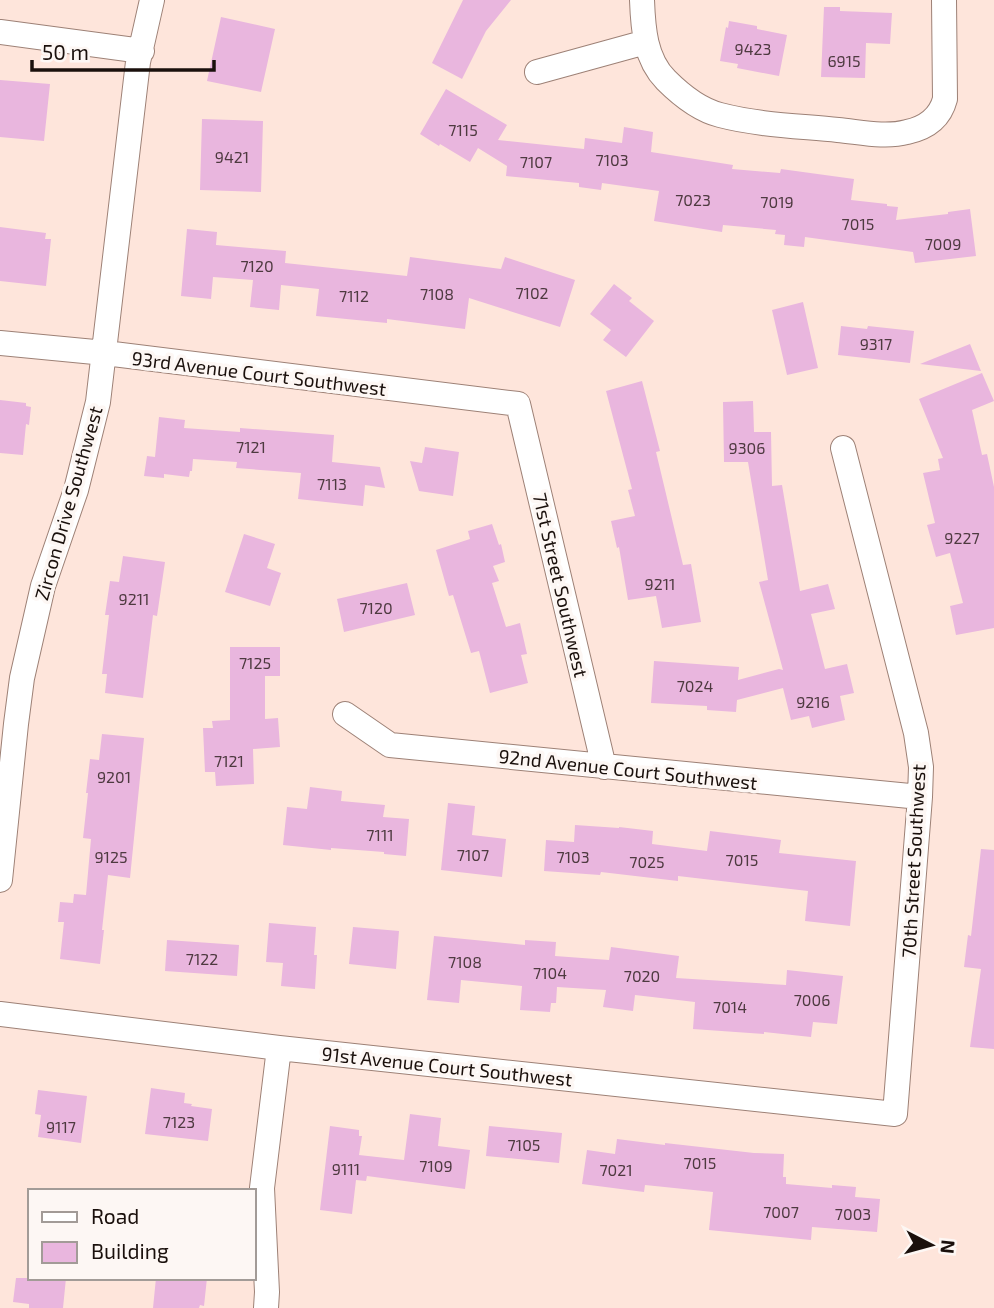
<svg xmlns="http://www.w3.org/2000/svg" width="994" height="1308" font-family="'Exo 2',sans-serif">
  <style>
    .building { fill: #e9b6de }
    .lines { fill: none; stroke-linecap: round; stroke-linejoin: round }
    .minor-casing { stroke: #9d8176; stroke-width: 26 }
    .minor { stroke: #fff; stroke-width: 24 }
    .labels { text-anchor: middle; dominant-baseline: central; stroke-width: 7; stroke-linejoin: round; paint-order: stroke }
    .number-label { font-size: 16px; fill: #4e3a40 }
    .street-label { font-size: 19px; fill: #1a100c; stroke: #fdf7f4 }
  </style>
  <rect width="100%" height="100%" fill="#fee5db"/>
  <path class="building" d="M463,0H511L486,31L462,79L432,63Z
    M824,7H840V11L892,13L890,44L866,43L865,78L821,77Z
    M221,17L275,29L261,92L207,81Z
    M729,21L757,26V29L787,35L779,76L737,68L738,64L720,61L726,27L728,28Z
    M0,80L50,84L44,141L0,137Z
    M446,89L507,125L498,140L584,149L585,138L622,143L624,127L653,132L651,152L733,165L732,169L780,173L781,169L854,179L851,200L887,204V206L898,207L896,220L948,214V212L970,209L976,256L915,263L913,252L805,237L804,247L784,245L785,235L775,234L776,230L723,225L722,232L654,221L659,191L602,183L601,190L579,187V183L506,176L507,166L478,148L470,162L440,144L439,146L420,134Z
    M202,119L263,121L261,192L200,190Z
    M0,227L46,233L45,239H51L46,286L0,281Z
    M187,229L217,232L216,245L286,251L285,263L407,276L410,257L501,269L505,257L575,280L560,327L469,298L465,329L387,319V323L316,316L319,289L281,285L279,310L250,307L253,280L213,277L211,299L181,296Z
    M614,284L632,298L629,301L654,321L626,357L603,340L611,330L590,314Z
    M803,302L818,368L787,375L772,310Z
    M841,326L867,329L868,326L914,331L910,363L838,355Z
    M970,344L981,371L920,364Z
    M982,373L994,401L972,410L982,455L987,454L994,487V628L956,635L950,606L963,603L950,553L936,557L927,525L935,523L923,473L940,470L938,459L943,458L919,399Z
    M642,381L660,451L656,452L683,565L691,564L701,622L662,628L656,596L628,600L619,547L617,548L611,521L635,516L628,490L632,489L606,391Z
    M0,400L26,403V406L31,407L29,425L26,424L23,455L0,453Z
    M753,401L754,432H771L772,486L782,485L800,591L828,584L835,609L811,614L825,669L847,664L854,693L840,696L845,720L812,728L809,716L791,720L783,688L737,700L736,712L707,710V706L651,703L654,661L739,667L738,680L779,669L783,670L759,582L768,580L748,462H724L723,402Z
    M159,417L185,420L184,428L240,432V428L334,435L332,462L380,467L385,488L365,485L363,506L298,499L301,473L236,468L237,462L193,459L192,471H190L189,477L164,474V478L144,476L147,456L155,457Z
    M425,447L459,452L453,496L419,491L410,461L422,463Z
    M492,524L499,545L501,544L505,562L493,566L499,581L492,583L506,627L520,623L527,654L521,655L528,683L490,693L479,651L471,653L453,595L449,596L436,550L470,539L468,531Z
    M244,534L275,544L267,568L281,573L270,606L225,592Z
    M123,556L165,562L157,616L153,615L143,698L105,693L107,674H102L109,615H105L110,581L119,582Z
    M407,583L415,615L344,632L337,599Z
    M230,647H280V676H265V719L278,718L280,747L253,749L254,784L216,786L215,772H205L203,728H213L212,721L230,720Z
    M102,734L144,738L130,878L108,875L102,930H104L100,964L60,959L64,922H58L60,902L73,903L74,894L86,895L91,839L83,838L88,793H86L90,759L99,760Z
    M310,787L342,791L341,801L385,805L383,817L409,819L406,856L384,854V852L331,848V850L283,845L287,807L307,809Z
    M448,803L475,806L472,835L506,839L502,877L441,870Z
    M575,825L619,828V827L653,831L652,844L707,851L710,831L781,840L779,853L856,861L850,926L805,921L808,891L678,876V881L601,872L600,875L544,871L546,840L574,842Z
    M981,849L994,850V1049L970,1047L981,969L964,967L968,935L971,936Z
    M269,923L316,927L314,955H317L315,989L281,986L283,963L266,962Z
    M353,927L399,931L396,969L349,964Z
    M434,936L525,945V940L556,942L555,956L609,960L611,947L679,956L676,978L786,985L787,970L843,976L837,1024L813,1022L811,1037L764,1032V1034L693,1029L695,1002L635,995L633,1011L603,1007L606,990L557,987L556,1003H551L550,1012L520,1010L522,986L461,980L459,1003L427,1000Z
    M167,940L239,945L237,976L165,971Z
    M151,1088L185,1093L184,1103L192,1104L191,1106L212,1109L208,1141L145,1134Z
    M38,1090L87,1096L81,1143L38,1137L41,1115L35,1114Z
    M410,1114L441,1118L438,1146L470,1150L465,1189L367,1176L366,1181L356,1180L352,1214L320,1210L330,1126L359,1130V1136H362L359,1155L404,1160Z
    M489,1126L562,1133L559,1163L486,1156Z
    M617,1139L665,1145V1143L754,1153L784,1154L783,1177H786V1184L832,1188V1185L856,1187L855,1197L880,1199L877,1232L812,1227L811,1240L709,1230L713,1192L645,1185L644,1192L582,1184L587,1150L615,1154Z
    M16,1278H66L63,1308H29V1304L13,1302Z
    M156,1278H207L204,1306L200,1305L199,1308H153Z"/>
  <g class="lines">
    <defs>
      <path id="minor" d="M642,0C643,28 645,59 666,80C681,95 700,110 720,115C758,125 799,126 838,130C860,132 885,138 907,132C926,128 940,118 945,99L944,0
        M0,32L142,51
        M537,72L646,42
        M0,343L105,353L518,404L604,767
        M345,714L390,745L920,797
        M0,880L16,724L22,678L43,586L76,490L98,402L138,62L152,0
        M0,1014L279,1048L895,1114L920,797L921,767L916,733L843,448
        M266,1308L267,1292L262,1188L279,1048"/>
    </defs>
    <use href="#minor" class="minor-casing"/>
    <use href="#minor" class="minor"/>
  </g>
  <g class="labels">
    <g class="number-label">
      <text x="753" y="48">9423</text>
      <text x="844" y="60">6915</text>
      <text x="463" y="129">7115</text>
      <text x="232" y="156">9421</text>
      <text x="612" y="159">7103</text>
      <text x="536" y="161">7107</text>
      <text x="693" y="199">7023</text>
      <text x="777" y="201">7019</text>
      <text x="858" y="223">7015</text>
      <text x="943" y="243">7009</text>
      <text x="257" y="265">7120</text>
      <text x="532" y="292">7102</text>
      <text x="437" y="293">7108</text>
      <text x="354" y="295">7112</text>
      <text x="876" y="343">9317</text>
      <text x="251" y="446">7121</text>
      <text x="747" y="447">9306</text>
      <text x="332" y="483">7113</text>
      <text x="962" y="537">9227</text>
      <text x="660" y="583">9211</text>
      <text x="134" y="598">9211</text>
      <text x="376" y="607">7120</text>
      <text x="255" y="662">7125</text>
      <text x="695" y="685">7024</text>
      <text x="813" y="701">9216</text>
      <text x="229" y="760">7121</text>
      <text x="114" y="776">9201</text>
      <text x="380" y="834">7111</text>
      <text x="473" y="854">7107</text>
      <text x="111" y="856">9125</text>
      <text x="573" y="856">7103</text>
      <text x="742" y="859">7015</text>
      <text x="647" y="861">7025</text>
      <text x="202" y="958">7122</text>
      <text x="465" y="961">7108</text>
      <text x="550" y="972">7104</text>
      <text x="642" y="975">7020</text>
      <text x="812" y="999">7006</text>
      <text x="730" y="1006">7014</text>
      <text x="179" y="1121">7123</text>
      <text x="61" y="1126">9117</text>
      <text x="524" y="1144">7105</text>
      <text x="700" y="1162">7015</text>
      <text x="436" y="1165">7109</text>
      <text x="346" y="1168">9111</text>
      <text x="616" y="1169">7021</text>
      <text x="781" y="1211">7007</text>
      <text x="853" y="1213">7003</text>
    </g>
    <g class="street-label">
      <text transform="translate(259 373) rotate(7)">93rd Avenue Court Southwest</text>
      <text transform="translate(68 503) rotate(-74)">Zircon Drive Southwest</text>
      <text transform="translate(561 585) rotate(77)">71st Street Southwest</text>
      <text transform="translate(628 769) rotate(6)">92nd Avenue Court Southwest</text>
      <text transform="translate(913 861) rotate(-87)">70th Street Southwest</text>
      <text transform="translate(447 1066) rotate(6)">91st Avenue Court Southwest</text>
    </g>
  </g>
  <rect x="28" y="1189" width="228" height="91" fill="#fdf7f4" stroke="#a29b97" stroke-width="2"/>
  <rect x="42" y="1212" width="35" height="10" fill="#ffffff" stroke="#a29b97" stroke-width="2"/>
  <text x="91" y="1224" font-size="21" fill="#1a100c">Road</text>
  <rect x="42" y="1242" width="35" height="21" fill="#e9b6de" stroke="#a29b97" stroke-width="2"/>
  <text x="91" y="1259" font-size="21" fill="#1a100c">Building</text>
  <g transform="translate(931 1245) rotate(96)" stroke="#fdf7f4" stroke-width="5" paint-order="stroke">
  <path d="M0-5L12 26L0 18L-12 26Z" fill="#1a100c"/>
  <text y="-10" font-size="19" font-weight="bold" text-anchor="middle" fill="#1a100c">N</text>
  </g>
  <path d="M32 60v10h182v-10" fill="none" stroke="#1a100c" stroke-width="3.5"/>
  <text x="42" y="60" font-size="21" fill="#1a100c" stroke="#fdf7f4" stroke-width="5" paint-order="stroke">50 m</text>
</svg>
